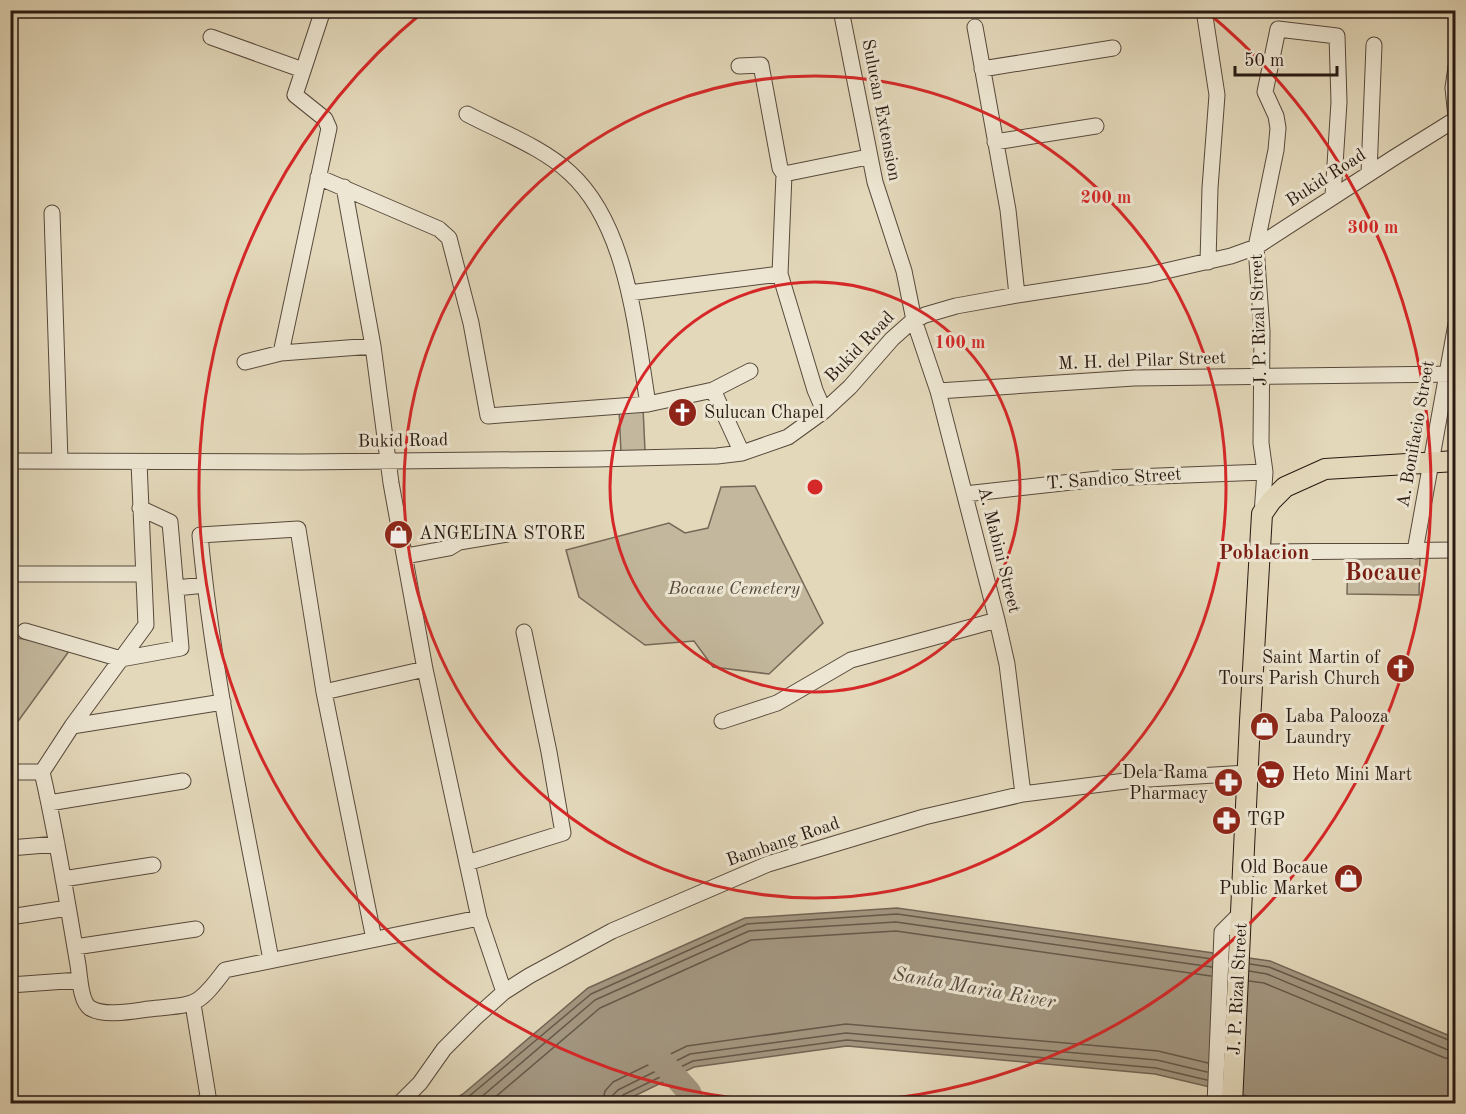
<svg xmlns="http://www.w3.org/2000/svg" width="1466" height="1114" font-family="'Old Standard TT',serif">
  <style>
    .green { fill: #c3b89d; stroke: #766858; stroke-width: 1.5 }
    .water { fill: #a39781; stroke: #726555; stroke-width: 1.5 }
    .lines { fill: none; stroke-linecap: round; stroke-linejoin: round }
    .shore { stroke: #66584a; stroke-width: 1.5 }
    .river { stroke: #a39781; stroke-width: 24 }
    .minor-casing { stroke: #57493c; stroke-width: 17 }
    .major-casing { stroke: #281912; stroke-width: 22 }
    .minor { stroke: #ede6d2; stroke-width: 15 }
    .major { stroke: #e3d8ba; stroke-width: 20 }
    .ring { fill: none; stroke: #d62828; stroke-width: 3 }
    .labels { text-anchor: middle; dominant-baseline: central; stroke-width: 6; stroke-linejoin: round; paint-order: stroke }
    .street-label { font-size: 18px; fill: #281912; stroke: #ede6d2 }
    .poi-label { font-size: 18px; fill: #281912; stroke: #ede6d2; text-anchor: start }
    .park-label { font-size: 18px; font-style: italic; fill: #56493c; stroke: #ede6d2 }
    .water-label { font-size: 20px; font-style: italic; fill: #594b3e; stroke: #ede6d2 }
    .quarter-label { font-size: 21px; font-weight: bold; fill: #7a1f14; stroke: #ede6d2 }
    .district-label { font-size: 24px; font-weight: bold; fill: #7a1f14; stroke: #ede6d2 }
    .centre { fill: #d62828; stroke: #ede6d2; stroke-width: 3 }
    .ring-label { font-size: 18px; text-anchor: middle; font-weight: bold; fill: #d62828; stroke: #ede6d2; stroke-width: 6; stroke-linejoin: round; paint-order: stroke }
  </style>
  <rect width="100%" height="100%" fill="#e3d8ba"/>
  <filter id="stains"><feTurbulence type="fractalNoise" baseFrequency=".00333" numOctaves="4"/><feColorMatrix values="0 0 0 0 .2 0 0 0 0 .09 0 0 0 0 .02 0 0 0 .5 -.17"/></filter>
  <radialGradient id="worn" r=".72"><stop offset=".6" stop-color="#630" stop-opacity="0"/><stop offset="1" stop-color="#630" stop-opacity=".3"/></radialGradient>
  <path class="green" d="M643,407L645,451L621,453L619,408Z
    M755,486L823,623L769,674L713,667L694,641L645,645L579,597L566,550L669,523L685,533L708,528L721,487Z
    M1348,555L1420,556L1419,595L1347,594Z
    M11,637L72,647L11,731Z"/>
  <path class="water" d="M897,908L1270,961L1455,1038V1103H1277L1155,1074L847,1046L694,1067L620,1103L446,1104L463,1094L588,988L745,918Z"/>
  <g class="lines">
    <path class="shore" d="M1250,964L1269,967L1456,1043
      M1249,971L1267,974L1448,1050L1456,1051
      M1249,981L1264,983L1445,1058L1456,1060
      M458,1104L467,1098L591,994L747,924L897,914L1212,959
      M473,1104L595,1000L749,931L896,922L1212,967
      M487,1104L600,1008L751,940L896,931L1211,976
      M602,1104L605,1091L613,1082L687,1046L846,1024L1158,1051L1208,1063
      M611,1104L613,1095L618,1090L690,1054L846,1033L1157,1060L1207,1072
      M619,1104L623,1095L693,1061L847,1040L1156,1068L1207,1080"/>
    <path class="river" d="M653,1052L689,1092L694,1104"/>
    <defs>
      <path id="minor" d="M841,10L875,182L904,271L914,320L938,391L997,620L1007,664L1023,794
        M1204,10L1217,95L1210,188L1208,262
        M975,27L1008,210L1017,295
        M211,37L303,70
        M739,66L761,65L780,168L784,174L868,157
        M1456,67L1453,88L1456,117
        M982,69L1113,48
        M467,114C501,132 542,147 570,173C628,226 636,331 648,404
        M995,142L1096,126
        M1369,173L1374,45
        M784,174L780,274L815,390L824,411
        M318,177L439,229L449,238L471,323L488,416L648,404L713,390
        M344,187L373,346L391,483L425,669L479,918L504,992
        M52,213L60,461
        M629,293L780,274
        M281,353L329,128L325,119L295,95L323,10
        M245,362L281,353L373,346
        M938,391L1134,378L1456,374
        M742,453L713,390L750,371
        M10,461L300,462L595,459L717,456L742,453L788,437L824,411L850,387L892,339L910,323L925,315L956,306L1017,295L1148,275L1231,256L1256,247L1395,157L1456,119
        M139,462L146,625L72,726L42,772C57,836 67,901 78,965C80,977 80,1001 90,1008C104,1017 134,1011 149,1009C195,1004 196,1009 225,970L479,918
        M965,494L1107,478L1265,472
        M1262,514L1265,472L1261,443L1262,331L1256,247L1276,150L1278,128L1276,116L1265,92L1278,29L1337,36L1339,102L1333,196
        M1415,551L1456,324
        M1260,552L1456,550
        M406,556L449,548L459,542L507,534
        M17,574H142
        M176,588L205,585
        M25,631L121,659L181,648L170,522L140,508
        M324,692L425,669
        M722,721L777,703L851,660L997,620
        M72,726L223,702
        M10,772H42
        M49,803L183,781
        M10,848L57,844
        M467,863L563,833L549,752L524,632
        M63,879L153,865
        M10,917L68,908
        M75,947L196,929
        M271,960C245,819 213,678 200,535L298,529L324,692L374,939
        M10,985L80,980
        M193,1004L208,1096L207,1100L199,1104
        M399,1104L420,1083L444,1049L475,1018L504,992L529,976L612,931L768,864L924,817L1023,794L1133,780L1247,773
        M1215,1104L1222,932L1242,912"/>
      <path id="major" d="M1232,1104L1250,721L1262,514L1271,501L1285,487L1325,469L1456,461"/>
    </defs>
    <use href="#minor" class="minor-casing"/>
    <use href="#major" class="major-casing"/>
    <use href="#minor" class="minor"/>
    <use href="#major" class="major"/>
  </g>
  <g class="ring">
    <circle cx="815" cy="487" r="205"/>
    <circle cx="815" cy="487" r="411"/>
    <path d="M1207 12A616 616 0 1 1 423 12"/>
  </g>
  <defs>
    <symbol id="church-disc" viewBox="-11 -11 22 22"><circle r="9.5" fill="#8f2418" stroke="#ede6d2"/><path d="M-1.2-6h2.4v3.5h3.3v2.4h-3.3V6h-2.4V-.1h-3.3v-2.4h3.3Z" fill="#fff"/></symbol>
    <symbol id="shop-disc" viewBox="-11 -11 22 22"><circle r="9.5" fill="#8f2418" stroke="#ede6d2"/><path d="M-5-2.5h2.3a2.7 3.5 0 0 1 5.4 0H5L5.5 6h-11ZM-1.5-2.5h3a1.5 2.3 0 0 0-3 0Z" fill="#fff"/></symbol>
    <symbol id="supermarket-disc" viewBox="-11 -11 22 22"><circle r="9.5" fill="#8f2418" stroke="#ede6d2"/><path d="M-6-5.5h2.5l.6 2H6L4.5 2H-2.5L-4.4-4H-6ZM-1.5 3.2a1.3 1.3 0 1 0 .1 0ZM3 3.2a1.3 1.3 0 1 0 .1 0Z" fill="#fff"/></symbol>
    <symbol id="pharmacy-disc" viewBox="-11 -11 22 22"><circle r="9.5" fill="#8f2418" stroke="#ede6d2"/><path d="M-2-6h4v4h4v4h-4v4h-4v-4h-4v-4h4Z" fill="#fff"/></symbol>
  </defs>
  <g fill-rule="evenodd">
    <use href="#church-disc" x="666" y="396" width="33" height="33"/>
    <use href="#shop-disc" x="382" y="518" width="33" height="33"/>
    <use href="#church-disc" x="1384" y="652" width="33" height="33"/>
    <use href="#shop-disc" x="1248" y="710" width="33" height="33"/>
    <use href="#supermarket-disc" x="1254" y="758" width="33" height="33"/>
    <use href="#pharmacy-disc" x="1212" y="766" width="33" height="33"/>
    <use href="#pharmacy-disc" x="1210" y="804" width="33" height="33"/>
    <use href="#shop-disc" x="1332" y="862" width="33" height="33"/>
  </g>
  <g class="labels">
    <g class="street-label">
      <text transform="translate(881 110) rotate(79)">Sulucan Extension</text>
      <text transform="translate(1326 178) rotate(-33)">Bukid Road</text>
      <text transform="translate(1259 320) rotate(-92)">J. P. Rizal Street</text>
      <text transform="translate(860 347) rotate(-46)">Bukid Road</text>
      <text transform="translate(1142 361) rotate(-2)">M. H. del Pilar Street</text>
      <text transform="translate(1416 434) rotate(-80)">A. Bonifacio Street</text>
      <text transform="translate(403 441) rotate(-1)">Bukid Road</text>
      <text transform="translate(1114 479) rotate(-4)">T. Sandico Street</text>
      <text transform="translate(999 550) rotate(76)">A. Mabini Street</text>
      <text transform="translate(783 842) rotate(-19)">Bambang Road</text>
      <text transform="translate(1238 989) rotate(-87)">J. P. Rizal Street</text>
    </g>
    <g class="poi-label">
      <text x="704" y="413">Sulucan Chapel</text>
      <text x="419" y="534">ANGELINA STORE</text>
      <text x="1380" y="658" text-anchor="end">Saint Martin of<tspan x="1380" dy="21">Tours Parish Church</tspan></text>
      <text x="1285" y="717">Laba Palooza<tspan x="1285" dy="21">Laundry</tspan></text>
      <text x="1208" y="773" text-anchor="end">Dela Rama<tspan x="1208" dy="21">Pharmacy</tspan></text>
      <text x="1292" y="775">Heto Mini Mart</text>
      <text x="1247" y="820">TGP</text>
      <text x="1328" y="868" text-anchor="end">Old Bocaue<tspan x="1328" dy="21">Public Market</tspan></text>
    </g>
    <g class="park-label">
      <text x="734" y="589">Bocaue Cemetery</text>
    </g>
    <g class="water-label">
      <text transform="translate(974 989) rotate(10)">Santa Maria River</text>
    </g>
    <g class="quarter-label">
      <text x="1264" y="553">Poblacion</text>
    </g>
    <g class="district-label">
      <text x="1383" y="574">Bocaue</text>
    </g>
  </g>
  <circle cx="815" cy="487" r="9" class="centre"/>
  <g class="ring-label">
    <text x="1106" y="203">200 m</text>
    <text x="1373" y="233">300 m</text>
    <text x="960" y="348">100 m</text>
  </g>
  <rect width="1466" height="1114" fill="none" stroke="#e3d8ba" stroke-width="36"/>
  <rect x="12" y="12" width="1442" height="1090" fill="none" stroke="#281912" stroke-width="3"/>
  <rect x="18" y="18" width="1430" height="1078" fill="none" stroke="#281912" stroke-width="1.5"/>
  <path d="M1235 66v9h102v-9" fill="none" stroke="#281912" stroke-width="3"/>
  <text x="1244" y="66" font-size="18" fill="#281912" stroke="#ede6d2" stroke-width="4.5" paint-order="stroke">50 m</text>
  <rect width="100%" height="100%" filter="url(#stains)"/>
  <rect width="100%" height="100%" fill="url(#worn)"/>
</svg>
